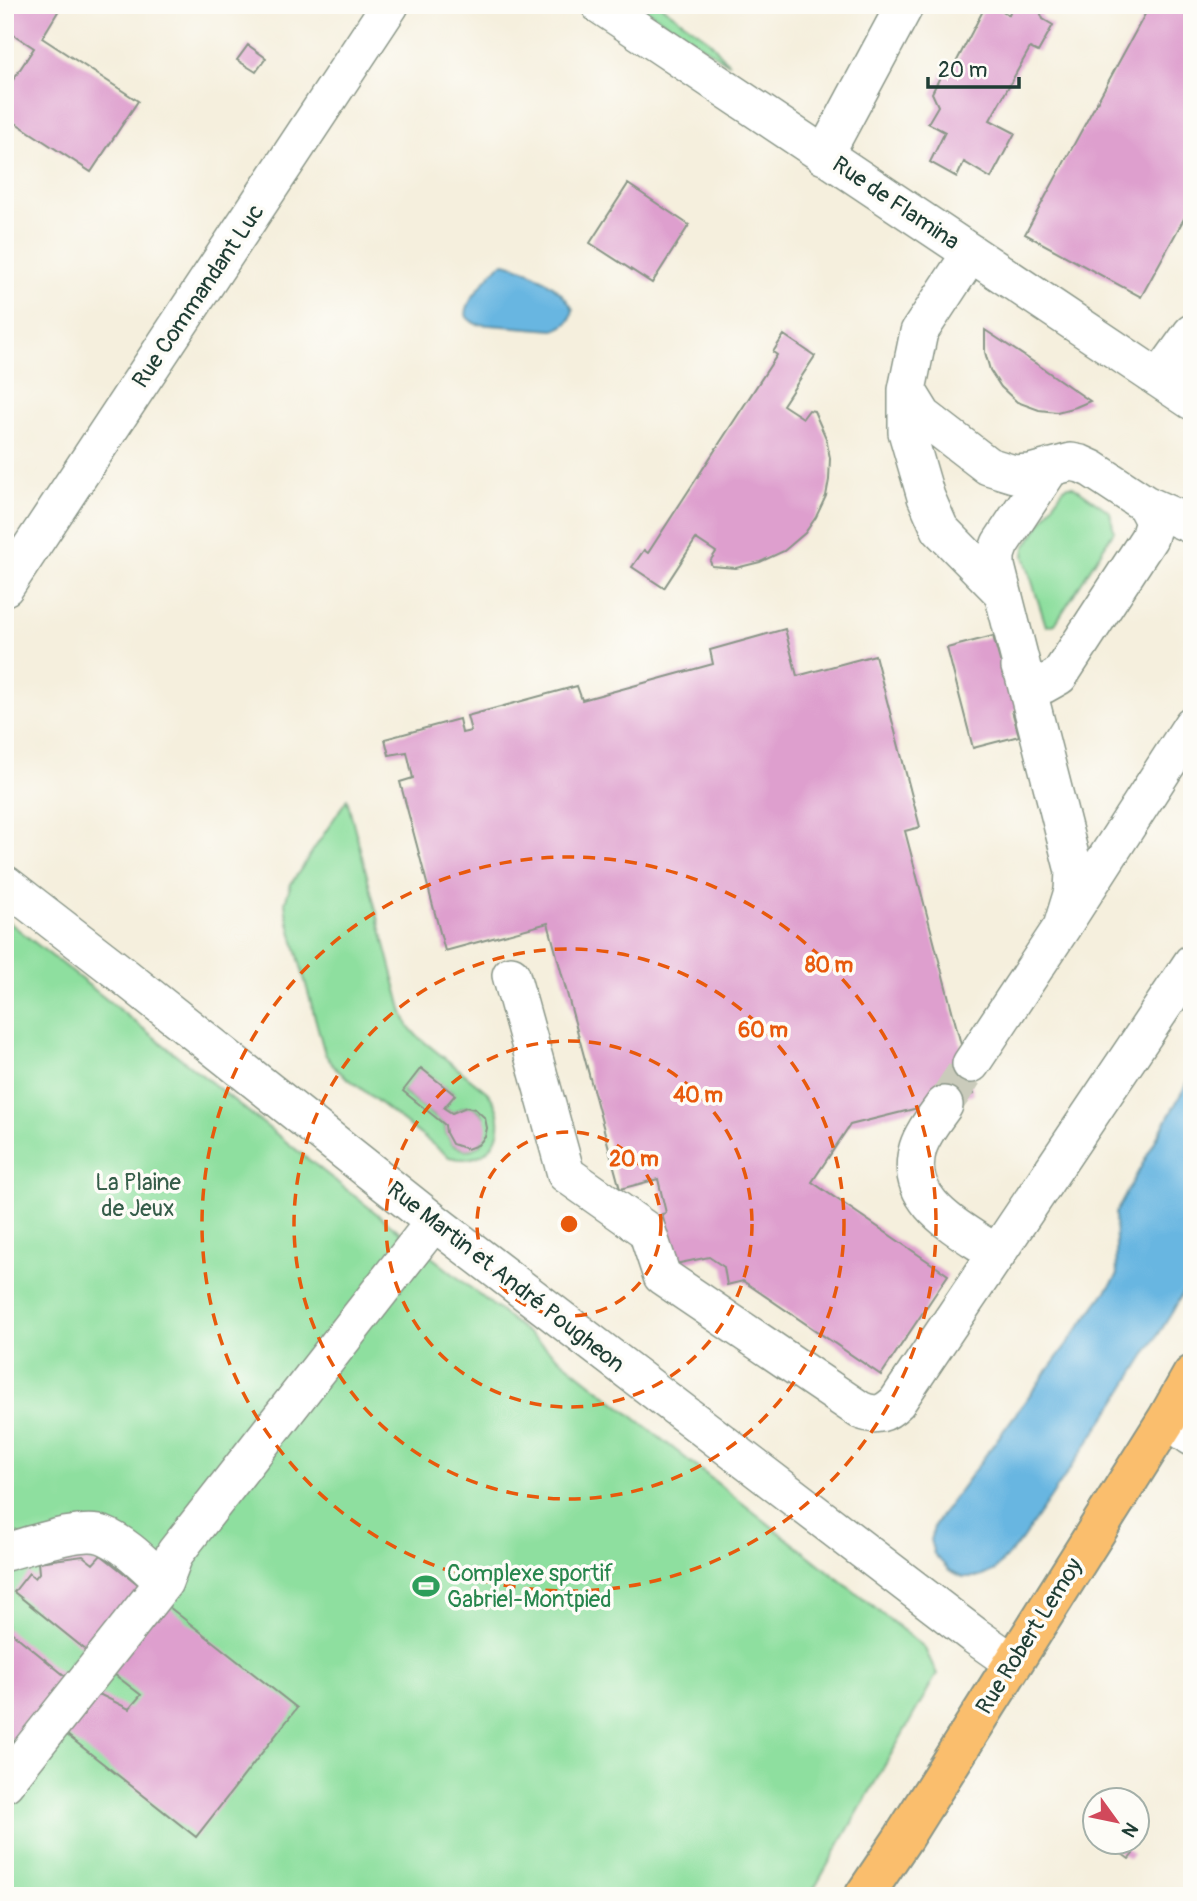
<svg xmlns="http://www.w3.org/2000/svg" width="1197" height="1901" font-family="Pangolin,sans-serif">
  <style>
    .green { fill: #8edf9f; stroke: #568e6a; stroke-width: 2; fill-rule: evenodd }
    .water { fill: #67b6e1; stroke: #437a8a; stroke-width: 2 }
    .building { fill: #de9fce }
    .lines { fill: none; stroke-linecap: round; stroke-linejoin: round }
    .minor-tunnel { stroke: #cacbbb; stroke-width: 37; stroke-dasharray: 37 18; stroke-linecap: butt }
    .minor-casing { stroke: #8a9688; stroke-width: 40 }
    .major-casing { stroke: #8a9688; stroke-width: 42 }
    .minor { stroke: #fff; stroke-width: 37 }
    .major { stroke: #fabe6d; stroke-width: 38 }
    .ring { fill: none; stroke: #e8590c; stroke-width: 3.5; stroke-dasharray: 12 9 }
    .labels { text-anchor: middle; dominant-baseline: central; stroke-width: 7; stroke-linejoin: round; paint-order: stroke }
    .street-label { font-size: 23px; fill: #1f3d34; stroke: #fdfcf7 }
    .park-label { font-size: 23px; fill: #355d49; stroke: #fdfcf7 }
    .leisure-label { font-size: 23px; fill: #27864d; stroke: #fdfcf7; text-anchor: start }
    .centre { fill: #e8590c; stroke: #fdfcf7; stroke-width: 3.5 }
    .ring-label { font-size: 21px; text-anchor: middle; font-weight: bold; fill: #e8590c; stroke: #fdfcf7; stroke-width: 7; stroke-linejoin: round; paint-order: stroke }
  </style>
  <rect width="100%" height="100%" fill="#fdfcf7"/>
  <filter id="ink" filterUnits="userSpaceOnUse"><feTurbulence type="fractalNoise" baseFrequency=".0143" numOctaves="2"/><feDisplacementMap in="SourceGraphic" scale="14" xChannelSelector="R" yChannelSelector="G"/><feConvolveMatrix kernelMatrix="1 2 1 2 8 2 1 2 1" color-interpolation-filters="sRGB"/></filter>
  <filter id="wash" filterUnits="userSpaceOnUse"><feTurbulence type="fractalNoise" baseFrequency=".00686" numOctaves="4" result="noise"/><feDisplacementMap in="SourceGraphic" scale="28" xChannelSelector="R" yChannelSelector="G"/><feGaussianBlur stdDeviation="1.57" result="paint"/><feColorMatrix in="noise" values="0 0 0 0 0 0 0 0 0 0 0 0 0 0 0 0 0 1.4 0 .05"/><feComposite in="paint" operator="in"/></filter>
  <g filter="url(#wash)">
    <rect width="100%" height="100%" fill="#f5efdd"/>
    <path class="green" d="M639,5H660L709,40L729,64Z
      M1068,486H1073L1110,512L1114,531L1055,624L1046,626L1024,556L1025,547L1064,488Z
      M347,799L403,1013L409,1027L417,1036L487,1092C515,1125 492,1169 449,1157L336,1069L325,1054L286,912L285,902L291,884ZM421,1069L454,1094L444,1108L452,1113C497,1083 496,1172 452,1144L446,1133L445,1125L403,1092Z
      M5,919L924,1647L937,1674L810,1896H5Z"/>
    <path class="water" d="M505,263C530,269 560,286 573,309C571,322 566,326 554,330L476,324C474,323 468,319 467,317C461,305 491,274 499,265Z
      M1192,1074V1275L1173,1311L1117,1400L1021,1541L995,1570L980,1577H963L949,1570L934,1554L930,1540L935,1524L1117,1276L1115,1214Z"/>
    <g id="blocks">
      <path class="building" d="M5,5H62L42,38L138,101L91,172L5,116V92L34,48L5,29Z
        M986,5H993L1009,15L1012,5H1050L1039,9L1043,19L1053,25L1038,52L1030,48L990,120L1015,133L991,178L964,162L957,177L930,162L945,132L928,123L938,106L932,93L942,73L949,76Z
        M1150,5H1192V204L1141,297L1025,234Z
        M248,45L266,58L256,72L237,60Z
        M628,184L689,225L652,283L590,243Z
        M985,330L1038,365L1090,401L1076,407L1057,412L1039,410L1017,402L1001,387L990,370L985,352Z
        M784,335L815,356L783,405L803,418L809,410L814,411L826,438L830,458L829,480L826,496L816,517L805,533L784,551L760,562L736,568L712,566L710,561L716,552L696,539L664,588L632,567L644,550L648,553L777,355L773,352Z
        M785,629L797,676L875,655L920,827L905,831L974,1094L850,1125L812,1182L948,1275L881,1375L743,1281L727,1285L724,1267L709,1257L675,1264L662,1214L666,1213L658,1179L620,1189L548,923L445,951L400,782L413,778L407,752L389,755L385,739L459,719L462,733L471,731L467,716L577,686L582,700L713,664L710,650Z
        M993,636L1000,661L1005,660L1018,709L1012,711L1019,736L973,748L947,648Z
        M421,1068L455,1095L444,1108L452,1113L466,1107L475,1109L485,1118L487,1128L485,1137L478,1145L467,1149L452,1144L446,1133L445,1125L403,1091Z
        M101,1555L144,1589L92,1655L14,1592L29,1573L35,1578L39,1573L38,1562L83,1556L93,1564Z
        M164,1603L297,1708L196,1837L62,1731L93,1691L129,1709L141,1695L110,1671Z
        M5,1627L70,1680L19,1746L5,1734Z
        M1122,1845L1133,1854L1129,1859L1118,1851Z"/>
    </g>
  </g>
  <g filter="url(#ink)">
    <use href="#blocks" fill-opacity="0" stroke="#8a9688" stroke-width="2"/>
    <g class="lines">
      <path class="minor-tunnel" d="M944,1105L971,1064"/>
      <defs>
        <path id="minor" d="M600,5L1192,401
          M824,156L905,5
          M971,253L919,332L907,390V432L926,497L940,529L1000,590
          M1159,379L1192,333
          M907,390L923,416L988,466L1014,474L1030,473L1071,462L1081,464L1092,469L1145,504L1192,525
          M1051,467L1000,544L996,555V566L1074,871L1073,891L1062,927
          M5,587L390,5
          M1020,667L1028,679L1043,685L1059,676L1149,538L1154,521L1145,504
          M5,884L115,969L434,1222L975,1636L1012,1662
          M511,975L566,1174L647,1231L662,1276L860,1410C876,1417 885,1414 897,1402L1192,963
          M971,1064L1062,927L1192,725
          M944,1105C935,1118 923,1132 918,1148C902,1203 961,1229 997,1254
          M1167,1419L1192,1437
          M5,1552C29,1546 81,1527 103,1535C126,1544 146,1566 164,1582
          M5,1783L164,1582L175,1553L434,1222"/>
        <path id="major" d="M864,1896L903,1838L1167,1419L1192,1375"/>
      </defs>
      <use href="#minor" class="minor-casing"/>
      <use href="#major" class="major-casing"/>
      <use href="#minor" class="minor"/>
      <use href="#major" class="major"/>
    </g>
  </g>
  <g class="ring">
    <circle cx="569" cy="1224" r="92"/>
    <circle cx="569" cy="1224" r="183"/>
    <circle cx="569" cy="1224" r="275"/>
    <circle cx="569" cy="1224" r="367"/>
  </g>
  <defs>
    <symbol id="stadium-bare" viewBox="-9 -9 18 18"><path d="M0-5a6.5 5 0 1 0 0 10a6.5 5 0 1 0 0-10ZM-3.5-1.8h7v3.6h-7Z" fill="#2e9e5b" stroke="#fdfcf7" stroke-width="2.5" paint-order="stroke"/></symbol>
  </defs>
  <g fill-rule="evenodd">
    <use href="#stadium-bare" x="407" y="1567" width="38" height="38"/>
  </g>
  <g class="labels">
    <g class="street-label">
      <text transform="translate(896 203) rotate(34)">Rue de Flamina</text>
      <text transform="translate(198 296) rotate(-56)">Rue Commandant Luc</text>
      <text transform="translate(506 1277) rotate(38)">Rue Martin et André Pougheon</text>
      <text transform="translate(1029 1636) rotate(-58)">Rue Robert Lemoy</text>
    </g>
    <g class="park-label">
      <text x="138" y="1182">La Plaine<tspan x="138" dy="26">de Jeux</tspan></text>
    </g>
    <g class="leisure-label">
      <text x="447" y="1573">Complexe sportif<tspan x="447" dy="26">Gabriel-Montpied</tspan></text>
    </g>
  </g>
  <circle cx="569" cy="1224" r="10" class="centre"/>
  <g class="ring-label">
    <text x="829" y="972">80 m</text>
    <text x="763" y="1037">60 m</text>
    <text x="698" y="1102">40 m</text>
    <text x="634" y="1166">20 m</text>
  </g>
  <rect width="1197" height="1901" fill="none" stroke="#fdfcf7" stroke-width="28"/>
  <g transform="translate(1116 1821) rotate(123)"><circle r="33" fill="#fdfcf7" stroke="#a4b0a9" stroke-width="2"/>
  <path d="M0-5L12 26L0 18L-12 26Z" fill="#d1495b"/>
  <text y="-10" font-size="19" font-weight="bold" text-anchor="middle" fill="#1f3d34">N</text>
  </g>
  <path d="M928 77v10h91v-10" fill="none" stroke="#1f3d34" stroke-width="3.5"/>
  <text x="938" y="77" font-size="21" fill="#1f3d34" stroke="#fdfcf7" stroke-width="5" paint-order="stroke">20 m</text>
</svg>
